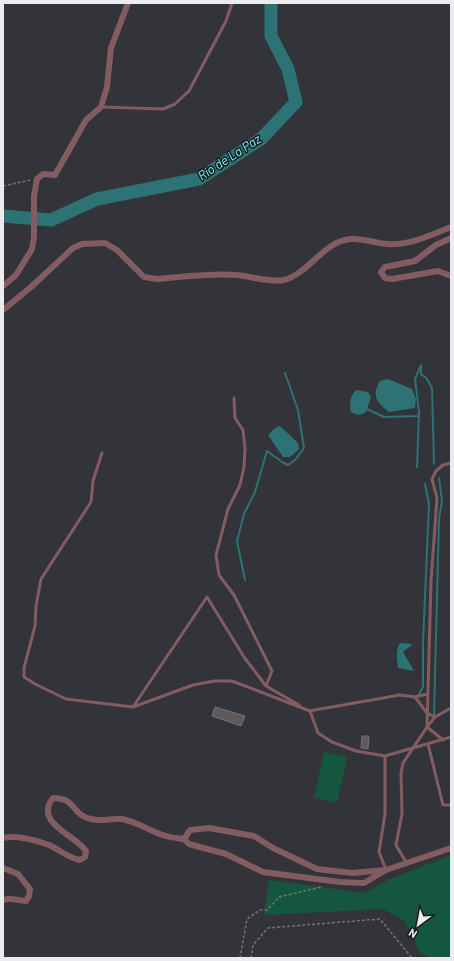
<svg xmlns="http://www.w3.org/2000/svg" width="454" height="961" font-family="Barlow,sans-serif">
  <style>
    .green { fill: #15573e }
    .water { fill: #2d7274 }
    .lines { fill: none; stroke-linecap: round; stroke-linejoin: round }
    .stream { stroke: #2d7274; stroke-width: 2 }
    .river { stroke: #2d7274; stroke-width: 13 }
    .building { fill: #60595b; stroke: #797174 }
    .path { stroke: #727478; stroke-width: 1.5; stroke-dasharray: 3 2; stroke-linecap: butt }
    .service { stroke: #835c61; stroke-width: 3 }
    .minor { stroke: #835c61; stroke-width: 6 }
    .labels { text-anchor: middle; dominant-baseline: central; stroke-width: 3; stroke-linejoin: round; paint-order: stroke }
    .water-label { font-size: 13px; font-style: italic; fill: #77f8fd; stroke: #1a1b1e }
  </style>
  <rect width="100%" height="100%" fill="#323439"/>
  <path class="green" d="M324,752L347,757L337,803L314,797Z
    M451,855V958H435L421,954L406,922L383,909L264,915L269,880L364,893L391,879Z"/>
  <path class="water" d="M388,379L412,389L416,399L415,408L389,412C377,403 371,396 380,381Z
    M356,390L368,392L371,397L366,412C360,416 357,415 351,412C349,403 350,396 356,390Z
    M280,426L298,443L299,449L290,457H283L268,435L275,428Z
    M400,643L413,644L403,652L414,671L398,668C397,659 395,651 400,643Z"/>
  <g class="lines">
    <path class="stream" d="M421,365V374L427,379L432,388L434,464
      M367,409L384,417L418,416
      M417,467L419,412L415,379L421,365
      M245,580L237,541L244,514L255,492L267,451L282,462L288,465L295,460L304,448L298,410L285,373
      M418,696L423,687V643L429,504L425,484
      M434,715L439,519L442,501L439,478"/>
    <path class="river" d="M3,216L51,220L97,199L199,179L261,139L296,102L288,69L271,36V3"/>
  </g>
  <path class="building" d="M215,707L245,716L241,726L212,716Z
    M362,736H369L368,749L361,748Z"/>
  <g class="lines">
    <path class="path" d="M3,186L31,180
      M240,958L247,919L260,910H267L279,897L321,887
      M251,958L253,945L268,928L380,919L412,958"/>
    <path class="service" d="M101,107L163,109L175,104L189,91L226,21L232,3
      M234,398L235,418L243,430L245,448L244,467L240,485L228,509L221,536L216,555L219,575L234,595L272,671L266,686
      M102,453L93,481L91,502L41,579L36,606L35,626L24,668V677L35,684L66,699L133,707L193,685L214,681H232L310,711L318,733L332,742L356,751L385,756L451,737
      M415,697L427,713L435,717
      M133,707L207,597L244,657L266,686L299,705
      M309,711L400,695L415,697L427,694
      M443,740L427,727L435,717L451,708
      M428,744L443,805H451
      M385,756V814L379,852L386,870
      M407,864L396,845L402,814L401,773L403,763L427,727L431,581L437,498L432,479L436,471L443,465L451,463"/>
    <path class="minor" d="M451,238L436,245L415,261L385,267L381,272L385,278L392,279L438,271L451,276
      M3,286L16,275L32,249L34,237V196L37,179L43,174L55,175L86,120L101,107L107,87L111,48L128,3
      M3,310L31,287L73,248L82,244L105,243L117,250L144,277L157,279C183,277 210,273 236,275C249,276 272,283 284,280C310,273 323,241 351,239C363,238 375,243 387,244C409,246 431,235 451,227
      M3,838C15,835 37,840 49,845C60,850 68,858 80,860L85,857L86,851C76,835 33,823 53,798C77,798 71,815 91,819C102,822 112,818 122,819C138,822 151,832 166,836C172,838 178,838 184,839
      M3,868L18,874L30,889L29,896L26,901C18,901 12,897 3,900
      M386,870L364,883L340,882L263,872L226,854L189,844L184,839L190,830L209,828L254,836L273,848L317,869L352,873L386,870L451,848"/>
  </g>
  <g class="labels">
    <g class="water-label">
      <text transform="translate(229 157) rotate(-33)">Río de La Paz</text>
    </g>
  </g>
  <rect width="454" height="961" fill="none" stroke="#ebecf0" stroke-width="8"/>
  <g transform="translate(418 925) rotate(212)" stroke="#1a1b1e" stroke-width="3" paint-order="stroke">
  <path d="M0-3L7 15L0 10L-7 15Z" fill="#ebecf0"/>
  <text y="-6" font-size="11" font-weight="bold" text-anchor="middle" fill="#ebecf0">N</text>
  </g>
</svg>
